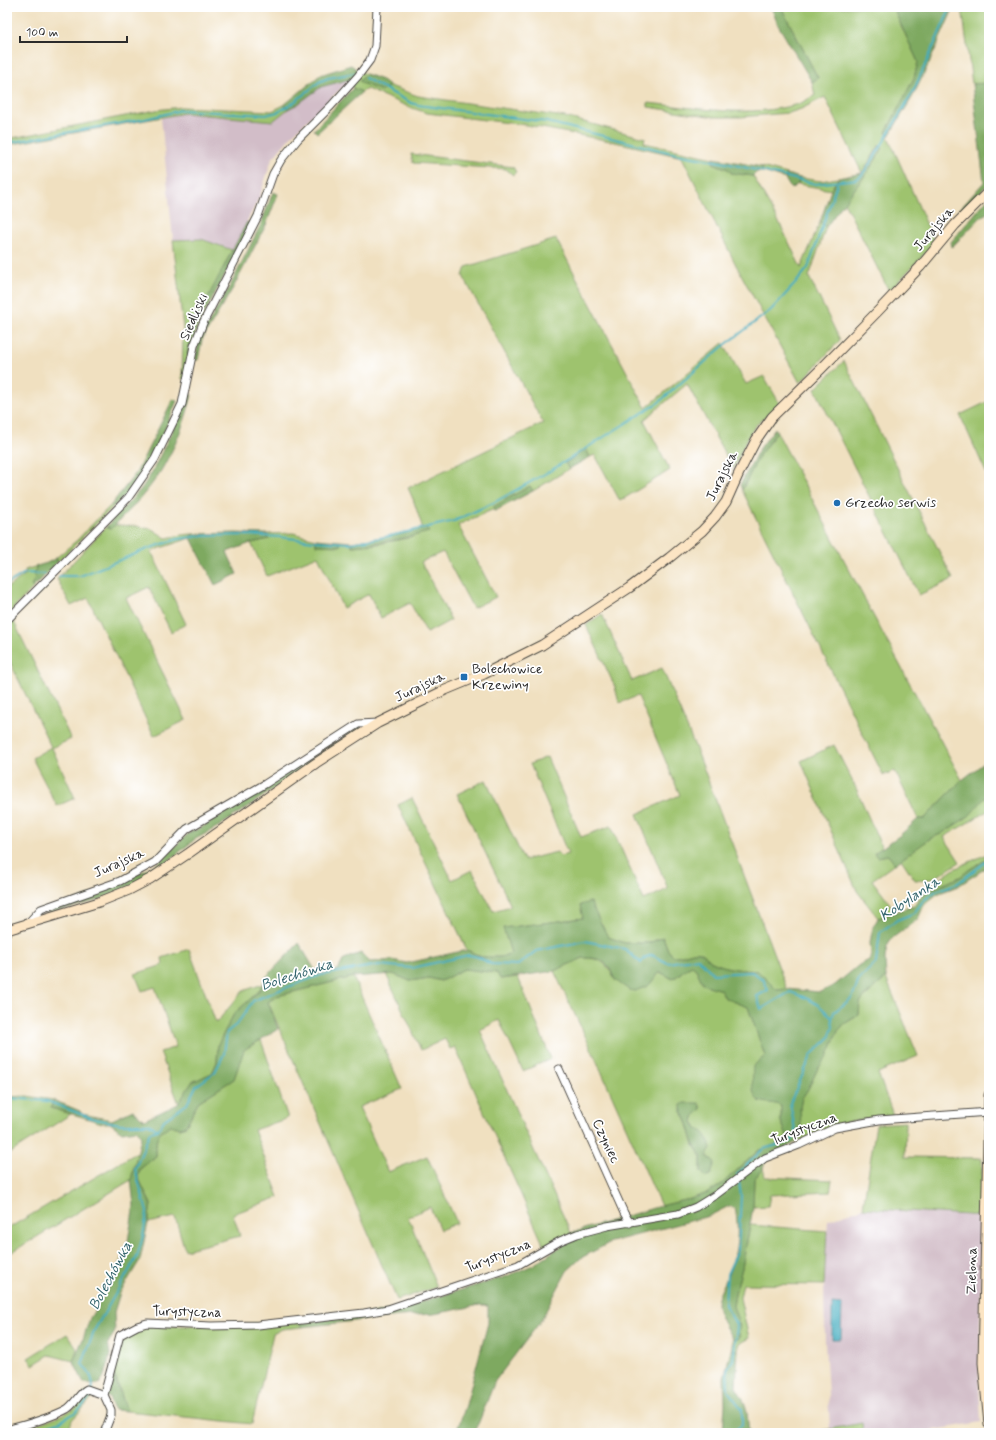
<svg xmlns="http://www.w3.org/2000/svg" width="996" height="1440" font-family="Mynerve,sans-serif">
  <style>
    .industrial { fill: #d2bdc8 }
    .green { fill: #9ec36e; stroke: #64774c; fill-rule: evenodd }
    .forest { fill: #7ea961; stroke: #546a46 }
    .water { fill: #3fabbe; stroke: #356b74 }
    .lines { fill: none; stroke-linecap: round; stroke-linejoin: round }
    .stream { stroke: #3fabbe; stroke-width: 2 }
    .street-casing { stroke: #494641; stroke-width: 9 }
    .secondary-casing { stroke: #494641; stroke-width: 11 }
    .street { stroke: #fff; stroke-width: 7 }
    .secondary { stroke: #fce5c4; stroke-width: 9 }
    .poi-dot { fill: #1f6fb2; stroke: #fff; stroke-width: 1.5 }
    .labels { text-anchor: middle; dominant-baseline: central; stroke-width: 3.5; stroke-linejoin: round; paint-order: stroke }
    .street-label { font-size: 14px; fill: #2b2b2b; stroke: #fff }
    .poi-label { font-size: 14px; fill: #2b2b2b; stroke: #fff; text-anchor: start }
    .water-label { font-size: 15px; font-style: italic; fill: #34656d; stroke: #fff }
  </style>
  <rect width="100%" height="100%" fill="#fff"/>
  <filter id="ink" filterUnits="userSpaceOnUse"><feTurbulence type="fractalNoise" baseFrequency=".025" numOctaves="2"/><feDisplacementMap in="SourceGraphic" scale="8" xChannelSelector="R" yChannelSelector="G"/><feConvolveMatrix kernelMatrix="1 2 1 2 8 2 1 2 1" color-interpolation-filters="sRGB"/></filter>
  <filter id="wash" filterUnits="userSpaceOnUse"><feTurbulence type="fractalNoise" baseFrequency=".012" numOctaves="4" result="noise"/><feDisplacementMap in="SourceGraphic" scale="16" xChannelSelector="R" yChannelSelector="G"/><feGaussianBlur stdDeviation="0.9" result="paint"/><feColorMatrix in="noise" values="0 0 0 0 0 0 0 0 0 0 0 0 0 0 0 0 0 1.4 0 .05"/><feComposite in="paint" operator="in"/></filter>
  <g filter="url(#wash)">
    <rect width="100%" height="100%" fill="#f0e0c0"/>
    <path class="industrial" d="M347,80L348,82L293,134L272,159L259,198L232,250L201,239L173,240L161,118L185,113L273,121L292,106L298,104L321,87Z
      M863,1208L982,1216L979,1383L981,1422L917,1433H863L862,1423L830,1429L825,1343L824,1285L828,1220Z"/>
    <path class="green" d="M781,7H910L895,12L918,62L914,78L886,132L935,243L889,291L844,202L864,177L879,154L880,144L862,173L825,97L801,109L789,113L740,117H715L648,107V103C697,108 750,118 798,104C804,102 809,98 815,95L812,82L818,78Z
      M962,7H989V83L972,84Z
      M359,71L366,74L360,81L364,84L381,91L390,86L418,96L565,117L645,138L644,143L714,158L713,163L728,169L731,173L753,176L782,228L801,268L820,222L826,227L809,277L840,340L800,383L736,265L682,157L615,142L526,125L427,113L409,107L367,89L362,92L353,88L347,80L354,78Z
      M284,105L288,109L273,121L185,113L7,145V139L156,110L181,107L272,111Z
      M411,154L513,167L516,172L513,175L506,169L413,163Z
      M762,167L787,174L785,179L763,172Z
      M800,178L821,181L838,178L831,190L798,184Z
      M201,239L232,250L189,338V355L185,379H182L183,328L173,240Z
      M556,239L646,408L723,343L746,384L764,376L780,404L755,426L748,437L733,469L687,384L644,420L670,470L620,501L595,455L590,457L586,450L565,463L569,469L533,491L530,486L493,507L495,511L492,510L458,525L496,597L473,608L443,552L421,562L451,620L427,633L410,603L381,618L369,594L343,608L318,556L267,576L251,543L269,539L267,534L293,533L316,539V544L340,546V541L352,542V546L378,544L408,538L426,528L423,529L413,499L408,488L543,423L463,276L466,267Z
      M844,361L953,579L919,595L815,389Z
      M989,401V479L960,415Z
      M777,432L874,617L962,780L924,819H918L895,771L883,775L742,490L760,454Z
      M111,505L113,507L58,562L56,558L76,541Z
      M115,525L136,526L152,529L166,538L181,535L192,534L191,538L151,551L186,624L171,632L149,587L126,598L186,720L154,736L88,598L71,606L57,579L106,527L111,529Z
      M37,566L33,574L35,578L31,586L33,588L7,615V588L26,574L25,570Z
      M602,614L632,681L662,668L699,756L787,989L777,990L758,971C742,970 727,969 712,962C708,960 705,954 700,952C692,950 682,957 673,956L668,950L663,937L649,943H625L608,937L584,918L504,928L511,953L501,957H482L467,950L398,805L412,798L452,880L472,870L493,911L511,906L457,794L486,780L524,860L557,852L560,856L568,854L530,764L547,757L581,837L611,826L644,900L668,889L637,814L680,795L638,696L619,703L615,687L586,625Z
      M13,620L71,739L52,748L75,798L57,806L32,758L51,747L7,656V627Z
      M834,745L856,788L882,848L874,853L877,857L888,855L895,864L872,880L896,912L878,918L857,891L801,761Z
      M989,793V810L944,837L960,862L933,879L915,880L901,859L931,838L941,834Z
      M989,853V858L970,869L960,877L931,890L929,887L954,869Z
      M189,949L216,1023L243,991L263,984L259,991L234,1014L218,1044L217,1062L212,1073L192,1082L179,1104L160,1052L176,1047L155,987L142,991L135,974L163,965L162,958Z
      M583,958C603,958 607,964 615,980L648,986L659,973H662L671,978L676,977L684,970L692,966L696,969L703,984L721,990L725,998L748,1007L765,1056L759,1101L774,1103L781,1106V1122L787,1135L785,1140L780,1143L759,1150L722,1184L708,1193L690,1199L661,1206L590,1046L554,971ZM681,1109L695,1115L693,1121L707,1156L714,1162L711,1174L701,1172V1156L694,1145L688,1124Z
      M464,969L497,973L501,979L518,977L551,1059L523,1071L499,1020L480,1030L571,1233L548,1246H544L455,1047L450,1049L445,1039L421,1050L386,974H394L410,981L429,978L441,981Z
      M353,977L402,1089L359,1107L388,1172L427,1156L457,1223L440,1230L430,1207L408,1217L437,1287L397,1300L268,1002L277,996Z
      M886,978L918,1056L878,1073L893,1115L835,1124L798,1141L801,1130L800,1107L802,1098L808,1089L817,1070L828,1055L838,1031L844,1024L859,1015L860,1003L863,998Z
      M261,1040L288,1118L254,1130L279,1197L233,1214L240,1236L185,1250L175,1217L148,1223L151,1204L138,1177L140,1169L156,1156C156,1138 155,1136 170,1125L180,1128L186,1126L198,1102L234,1079L243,1050Z
      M27,1096L53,1100L51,1108L71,1114L7,1155V1097Z
      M80,1111L82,1114L112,1120L110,1123H102L79,1116Z
      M906,1122L905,1157L982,1158V1216L863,1208L876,1124Z
      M138,1152L131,1180L7,1255V1229Z
      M763,1168L765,1177L832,1180L830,1192L770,1195L768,1206L753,1207L754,1179Z
      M750,1225L827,1231L824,1285L743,1284L740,1298L749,1338L740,1343L738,1350H731L733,1340L739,1338L740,1327L733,1306L735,1294L742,1268Z
      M301,1323L302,1327L282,1329L273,1334L252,1424L127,1411L115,1376L112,1374L122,1341L130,1331L144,1327Z
      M67,1334L77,1349L73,1361L49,1355L33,1365L28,1358Z
      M85,1392L95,1395L72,1420L68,1433H42L49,1429L39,1433H11L62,1415L76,1407Z
      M862,1423L863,1433H808Z"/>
    <path class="forest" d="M771,7H781L818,78L812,82L778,25Z
      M910,7H954L931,59L913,96L889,136L886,132L914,78L918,62L895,12Z
      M351,65L359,71L354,78L321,87L298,104L288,109L284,105L320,75Z
      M366,74L382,80L390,86L381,91L364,84L359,81Z
      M989,83V185L985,187L962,213L960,209L984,182L972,84Z
      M353,88L362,92L317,133L314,130Z
      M881,144L883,148C867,176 845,200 826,227L820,222L831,190L838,178L862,173Z
      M714,158L762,167L763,172H757L753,176L731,173L728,169L713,163Z
      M787,174L800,178L798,184L791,189L785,179Z
      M273,192L278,194L266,225L233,288L202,340L198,360H195L199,340L230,286L261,224Z
      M989,197V212L982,216L952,247L951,242Z
      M247,222L252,224L197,327L189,355L187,354L189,338L193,326Z
      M187,394L192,395C186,418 178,441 166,462C153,487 131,509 111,529L106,527L141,489L151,474L180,415Z
      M173,399L177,401C160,441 147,478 113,507L111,505L136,473Z
      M775,428L777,432L760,454L742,490L740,485L758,451Z
      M586,449L590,457L569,469L565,463Z
      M530,486L533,491L495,511L493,507Z
      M426,528L429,532C403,539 378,544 352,546V542L383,537Z
      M235,533L267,534L269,539L251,543L227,552L237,574L215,585L191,538L192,534Z
      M316,539L340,541V546L316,545Z
      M56,558L58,562L33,588L31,586L35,578L33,574L37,566L47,563Z
      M360,726L365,727L221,825L194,840L149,877L99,900L45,914L49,910L110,888L157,864L190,832L201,828Z
      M989,759V793L969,816L941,834L931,838L895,864L888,855L877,857L874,853L899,836L918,819H924L962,780Z
      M989,858V866L958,886L937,894L924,905L918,919L891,939L887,947L885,958L886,978L863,998L860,1003L859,1015L844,1024L838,1031L828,1055L817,1070L808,1089L802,1098L800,1107L801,1130L798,1141L782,1150L765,1162L763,1168L754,1179L753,1207L750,1225L742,1268L735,1294L733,1306L740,1327L739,1339L733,1340C727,1329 717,1315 717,1303C717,1297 725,1283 727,1277C737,1255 740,1232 735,1208L729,1206L709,1216L611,1242L581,1258L567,1271L540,1322L495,1381L479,1422L473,1433H456L466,1405L488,1323V1306L480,1305L434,1314L400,1316L302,1327L301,1323L393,1310L505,1277L533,1265L566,1243L571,1233L660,1206L690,1199L708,1193L722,1184L759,1150L780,1143L785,1140L787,1135L781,1122V1106C773,1102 767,1104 760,1101C750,1098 753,1075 753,1066L765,1056L748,1007L725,998L721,990L703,984L696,969L692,966L684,970L676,977L671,978L662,973H659L648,986L635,991L629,990L615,980L609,967L601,960L592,958H583L554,971L500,979L497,973L464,969L441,981L429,978L410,981L393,974L353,977L277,996L268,1002L278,1029L244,1050L234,1079L198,1102L186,1126L180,1128L170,1125C155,1136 156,1138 156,1156L140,1169L138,1177L151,1205L148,1223L140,1260L120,1293L114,1312L115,1332L108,1343L110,1354L108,1363L103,1379L99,1384L84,1383L73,1361L83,1339L90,1318L114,1278L128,1241L134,1205L131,1180L141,1137L137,1130L122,1132L110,1123L112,1120L133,1110L144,1120L178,1104L192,1082L212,1073L217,1062L218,1044L234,1014L259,991L266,977L299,943L318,975L338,970L344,959L361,953L370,962L392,960L407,963L467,950L482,957H501L511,953L503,928L583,918L580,905L590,902L608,937L625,943H649L663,937L668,950L673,956C682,957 692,950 700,952C705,954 708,960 712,962C727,969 742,970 758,971L777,990L787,989L820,992L835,985L859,965L869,960L871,955L870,942L873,927L878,918L913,906L924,893L960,877L970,869Z
      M53,1100L80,1111L79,1116L51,1108Z
      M684,1103H699L701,1109L695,1115L693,1121L697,1129C707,1132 708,1139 711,1148L707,1156L715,1162L711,1174L706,1177L701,1172V1156L694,1145L688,1124L681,1109V1105Z
      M731,1350H738L736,1387L743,1399L747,1412L749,1433H723L725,1404L724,1377Z
      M112,1374L114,1376L127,1411L114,1410L109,1398L104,1393Z"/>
    <path class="water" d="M832,1304L842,1305L841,1339H832Z"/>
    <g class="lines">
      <path class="stream" d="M365,78L411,103L418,105L547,122L676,154L726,163L816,184L857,179L861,176L874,158L913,92L951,7
        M7,143L145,119L181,110L266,115L278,112L293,103L319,82L328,78L355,73
        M59,576H80L150,548L178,539L200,536L247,535L279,537L314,541L349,543L385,537L454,521L493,503L550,471L658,403L721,348L771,310L795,284L808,268L838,181
        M7,584L25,573L44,574
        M7,1098L47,1101L91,1118L120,1124H149L158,1130
        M737,1175L763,1149L791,1141L796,1135L790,1103L812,1054L829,1038L833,1027L832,1018L834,1012L852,998L859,980L876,963L880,932L897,920L914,913L923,901L936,891L958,883L984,863L989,861
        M22,1433C34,1429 52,1426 63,1420C78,1412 99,1396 91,1377C89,1372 85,1368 82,1364L95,1329L137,1257L143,1236L147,1212L135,1169L150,1132L158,1130L164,1120L187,1104L196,1086L215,1072L224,1054L227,1032L237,1024L253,1001L274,992L321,975L379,965L412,968L469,955L478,957L491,964L518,965L536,951L585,941L625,949L641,963L644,958L652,955L668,963L698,958L713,974L752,972L763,979L768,990L757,996L761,1009L790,992C808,998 819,1003 832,1018
        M731,1433L742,1425V1409L728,1391L727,1369L733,1360L737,1326L725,1305L727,1274L738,1250L741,1196L739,1182"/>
    </g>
  </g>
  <g filter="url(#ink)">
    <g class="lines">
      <defs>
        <path id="street" d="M7,620L128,498L155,459L182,404L194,346L203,323L258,216L273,174L281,160L298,139L331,106L358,76L370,60L375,46L377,7
          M28,923L41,909L120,881L155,862L187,829L265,784L358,724L378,723
          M559,1069L624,1213L630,1223
          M7,1430C27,1424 49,1419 67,1409C75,1404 80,1392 87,1389L104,1395
          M104,1433L111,1415V1410L104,1395L120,1335L137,1326L147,1323L211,1326L258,1325L364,1313L388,1309L518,1265L560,1241L577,1234L607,1226L678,1214L696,1207L717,1194L765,1158L799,1145L835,1128L879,1120L989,1112"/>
        <path id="secondary" d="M7,930L99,902L129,890L150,879L189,853L316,763L378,723L443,691L484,674L542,645L629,588L669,558L702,531L715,517L726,502L739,473L756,440L772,417L821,369L878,311L920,267L955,225L989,191
          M989,1095L983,1363L989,1424"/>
      </defs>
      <use href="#street" class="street-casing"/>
      <use href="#secondary" class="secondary-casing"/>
      <use href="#street" class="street"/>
      <use href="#secondary" class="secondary"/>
    </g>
  </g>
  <g class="poi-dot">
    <circle cx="837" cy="503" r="4"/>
    <rect x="460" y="673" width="8" height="8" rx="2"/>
  </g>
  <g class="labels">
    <g class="street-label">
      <text transform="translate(934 229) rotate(-49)">Jurajska</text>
      <text transform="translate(194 317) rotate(-66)">Siedliski</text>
      <text transform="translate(722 476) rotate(-63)">Jurajska</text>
      <text transform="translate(420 687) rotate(-25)">Jurajska</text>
      <text transform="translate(119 863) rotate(-24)">Jurajska</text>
      <text transform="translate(804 1129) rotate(-21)">Turystyczna</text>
      <text transform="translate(606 1141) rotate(65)">Czyniec</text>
      <text transform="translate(498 1256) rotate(-22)">Turystyczna</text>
      <text transform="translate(972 1271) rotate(-89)">Zielona</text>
      <text transform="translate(187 1312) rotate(1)">Turystyczna</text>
    </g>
    <g class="poi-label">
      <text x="845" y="503">Grzecho serwis</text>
      <text x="472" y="669">Bolechowice<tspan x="472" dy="16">Krzewiny</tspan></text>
    </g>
    <g class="water-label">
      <text transform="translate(910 899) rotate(-33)">Kobylanka</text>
      <text transform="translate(297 975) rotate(-18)">Bolechówka</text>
      <text transform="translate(111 1276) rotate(-62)">Bolechówka</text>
    </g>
  </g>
  <rect width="996" height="1440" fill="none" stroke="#fff" stroke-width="24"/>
  <path d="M20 36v6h107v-6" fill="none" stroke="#2b2b2b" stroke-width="2"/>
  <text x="26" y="36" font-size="12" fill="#2b2b2b" stroke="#ffffff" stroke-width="3" paint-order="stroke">100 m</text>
</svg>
